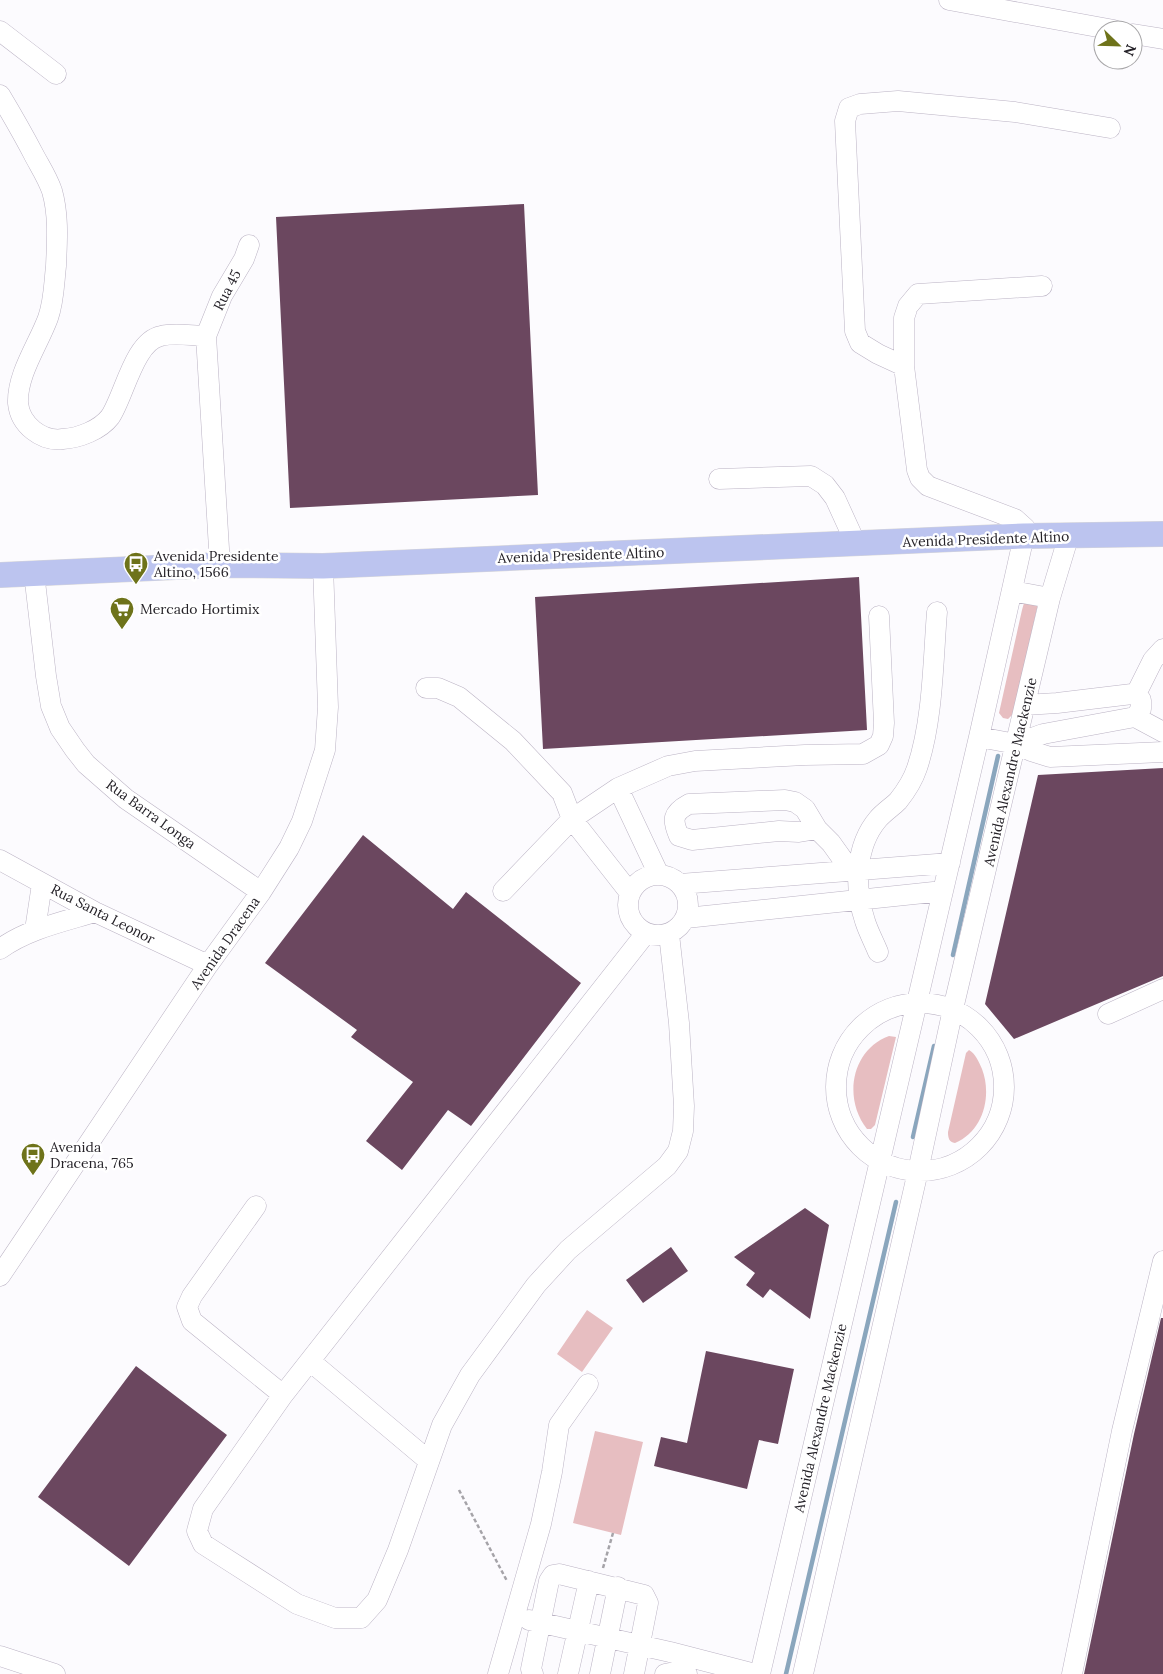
<svg xmlns="http://www.w3.org/2000/svg" width="1163" height="1674" font-family="Lora,serif">
  <style>
    .green { fill: #e7bec1 }
    .lines { fill: none; stroke-linecap: round; stroke-linejoin: round }
    .stream { stroke: #8aa6bd; stroke-width: 4.5 }
    .building { fill: #6b475f }
    .minor-casing { stroke: #bbb3c4; stroke-width: 21 }
    .major-casing { stroke: #d8d7d8; stroke-width: 26 }
    .path { stroke: #a5a3a8; stroke-width: 2.5; stroke-dasharray: 4 2.5; stroke-linecap: butt }
    .minor { stroke: #fff; stroke-width: 20 }
    .major { stroke: #bcc4ef; stroke-width: 25 }
    .labels { text-anchor: middle; dominant-baseline: central; stroke-width: 5; stroke-linejoin: round; paint-order: stroke }
    .street-label { font-size: 14px; fill: #252228; stroke: #fff }
    .poi-label { font-size: 14px; fill: #252228; stroke: #fff; text-anchor: start }
  </style>
  <rect width="100%" height="100%" fill="#fcfbfe"/>
  <path class="green" d="M1034,598L1038,604L1013,714L1008,719L1003,718L999,713L1022,610L1024,603Z
    M889,1036L896,1037L875,1125L871,1129H867C843,1099 851,1050 889,1036Z
    M969,1050C975,1053 979,1062 982,1069C992,1095 984,1131 955,1143C949,1142 948,1138 948,1132L966,1053Z
    M587,1310L613,1328L582,1372L557,1354Z
    M595,1431L643,1442L621,1535L573,1523Z"/>
  <g class="lines">
    <path class="stream" d="M953,955L998,756
      M913,1137L934,1046
      M786,1674L896,1202"/>
  </g>
  <path class="building" d="M524,204L538,495L290,508L276,217Z
    M859,577L867,730L543,749L535,597Z
    M1163,768V976L1014,1039L985,1004L1038,775Z
    M363,835L453,909L466,892L581,983L471,1126L448,1110L402,1170L366,1141L413,1082L351,1037L357,1030L265,963Z
    M805,1208L829,1225L810,1319L770,1289L763,1298L746,1285L755,1273L734,1257Z
    M671,1247L688,1271L643,1303L626,1280Z
    M1161,1318H1163V1674H1084L1134,1434Z
    M706,1351L794,1369L778,1444L759,1440L747,1489L654,1466L661,1437L687,1443Z
    M136,1366L227,1435L129,1566L38,1497Z"/>
  <g class="lines">
    <defs>
      <path id="minor" d="M949,0L1114,30
        M0,31L56,74
        M1133,34L1163,39
        M0,95C12,115 24,136 35,157C41,168 48,179 52,191C59,215 57,242 56,266C54,284 54,301 48,318C38,345 17,374 18,403C20,425 42,442 63,439C79,438 100,430 110,417C124,397 134,341 161,336C175,332 192,336 206,336L220,565
        M206,336L222,296L244,259L249,245
        M904,366L878,354L860,343L855,331L845,121L849,108L860,104L898,101L1015,112L1110,128
        M719,479L811,476L825,485L835,498L856,544
        M34,573L46,676L51,706L60,728L75,750L86,764L126,799L261,892
        M1012,591L1050,598
        M426,688H438L459,697L513,741L562,793L572,819L630,893
        M1136,694L1153,660L1163,649
        M1135,717L1163,732
        M979,737L1016,744L1031,751L1050,757L1163,752
        M1016,744L1043,734L1135,717L1141,709V700L1136,694H1132L1057,703L1025,705
        M618,788L659,875
        M817,829L799,832L779,831L692,840L679,836C672,820 672,813 689,804L785,800L795,802L805,809L817,829L831,843L851,871
        M0,860L95,912L208,965
        M628 905a30 30 0 1 1 60 0a30 30 0 1 1-60 0Z
        M680,884L950,863
        M503,891L572,819L618,788L668,766L695,761L805,755L863,754L879,745L883,736L884,723L879,616
        M686,918L943,891
        M35,930L42,884
        M0,949C28,929 62,922 95,912
        M878,952C874,942 868,931 865,921C854,888 855,846 878,819C884,812 892,807 898,801C906,791 913,780 917,768C933,721 933,661 937,612
        M836 1087a84 84 0 1 1 168 0a84 84 0 1 1-168 0Z
        M1108,1014L1163,989
        M256,1206L192,1296L187,1307L192,1321L283,1395L203,1509L197,1531L203,1544L297,1604L335,1618H361L377,1600L398,1550L442,1425L470,1375L536,1285L568,1250L667,1166L678,1151L683,1131L684,1106L679,1023L669,934
        M0,1276L208,965L261,892L289,848L302,821L325,750L328,707L323,566
        M310,1361L429,1461
        M283,1395L646,933
        M529,1620L670,1652L755,1674
        M0,1656L55,1674
        M498,1674L541,1524L552,1472L559,1425L588,1384
        M533,1674L531,1669L549,1581L553,1575L559,1574L644,1595L648,1603L634,1674
        M568,1674L589,1581
        M600,1674L618,1587
        M665,1674L675,1672L687,1674
        M760,1674L979,737L1024,536L1025,528L1015,519L928,486L920,478L917,470L904,366V318L908,306L918,294L1042,286
        M803,1674L918,1171L953,1009L1050,598L1069,535
        M1072,1674L1122,1431L1163,1261"/>
      <path id="major" d="M0,575L220,565L323,566L1024,536L1163,534"/>
    </defs>
    <use href="#minor" class="minor-casing"/>
    <use href="#major" class="major-casing"/>
    <path class="path" d="M459,1490L507,1581
      M603,1568L613,1533"/>
    <use href="#minor" class="minor"/>
    <use href="#major" class="major"/>
  </g>
  <defs>
    <symbol id="bus-pin" viewBox="-11 -11 22 30"><path d="M0 17L-7.5 6A9.5 9.5 0 1 1 7.5 6Z" fill="#6e731a" stroke="#fff"/><path d="M-5-6H5V4H4V6H2V4H-2V6H-4V4H-5ZM-3.5-4V0h7V-4ZM-3.5 1.2v1.5H-2V1.2ZM2 1.2v1.5H3.5V1.2Z" fill="#fff"/></symbol>
    <symbol id="supermarket-pin" viewBox="-11 -11 22 30"><path d="M0 17L-7.5 6A9.5 9.5 0 1 1 7.5 6Z" fill="#6e731a" stroke="#fff"/><path d="M-6-5.5h2.5l.6 2H6L4.5 2H-2.5L-4.4-4H-6ZM-1.5 3.2a1.3 1.3 0 1 0 .1 0ZM3 3.2a1.3 1.3 0 1 0 .1 0Z" fill="#fff"/></symbol>
  </defs>
  <g fill-rule="evenodd">
    <use href="#bus-pin" x="122" y="550" width="28" height="38"/>
    <use href="#supermarket-pin" x="108" y="595" width="28" height="38"/>
    <use href="#bus-pin" x="19" y="1141" width="28" height="38"/>
  </g>
  <g class="labels">
    <g class="street-label">
      <text transform="translate(227 290) rotate(-63)">Rua 45</text>
      <text transform="translate(986 539) rotate(-2)">Avenida Presidente Altino</text>
      <text transform="translate(581 555) rotate(-2)">Avenida Presidente Altino</text>
      <text transform="translate(1010 772) rotate(-77)">Avenida Alexandre Mackenzie</text>
      <text transform="translate(151 814) rotate(36)">Rua Barra Longa</text>
      <text transform="translate(103 914) rotate(27)">Rua Santa Leonor</text>
      <text transform="translate(225 943) rotate(-55)">Avenida Dracena</text>
      <text transform="translate(820 1418) rotate(-77)">Avenida Alexandre Mackenzie</text>
    </g>
    <g class="poi-label">
      <text x="154" y="556">Avenida Presidente<tspan x="154" dy="16">Altino, 1566</tspan></text>
      <text x="140" y="609">Mercado Hortimix</text>
      <text x="50" y="1147">Avenida<tspan x="50" dy="16">Dracena, 765</tspan></text>
    </g>
  </g>
  <g transform="translate(1118 45) rotate(113)"><circle r="24" fill="#ffffff" stroke="#a8a7a9"/>
  <path d="M0-4L9 19L0 12L-9 19Z" fill="#6e731a"/>
  <text y="-8" font-size="14" font-weight="bold" text-anchor="middle" fill="#252228">N</text>
  </g>
</svg>
